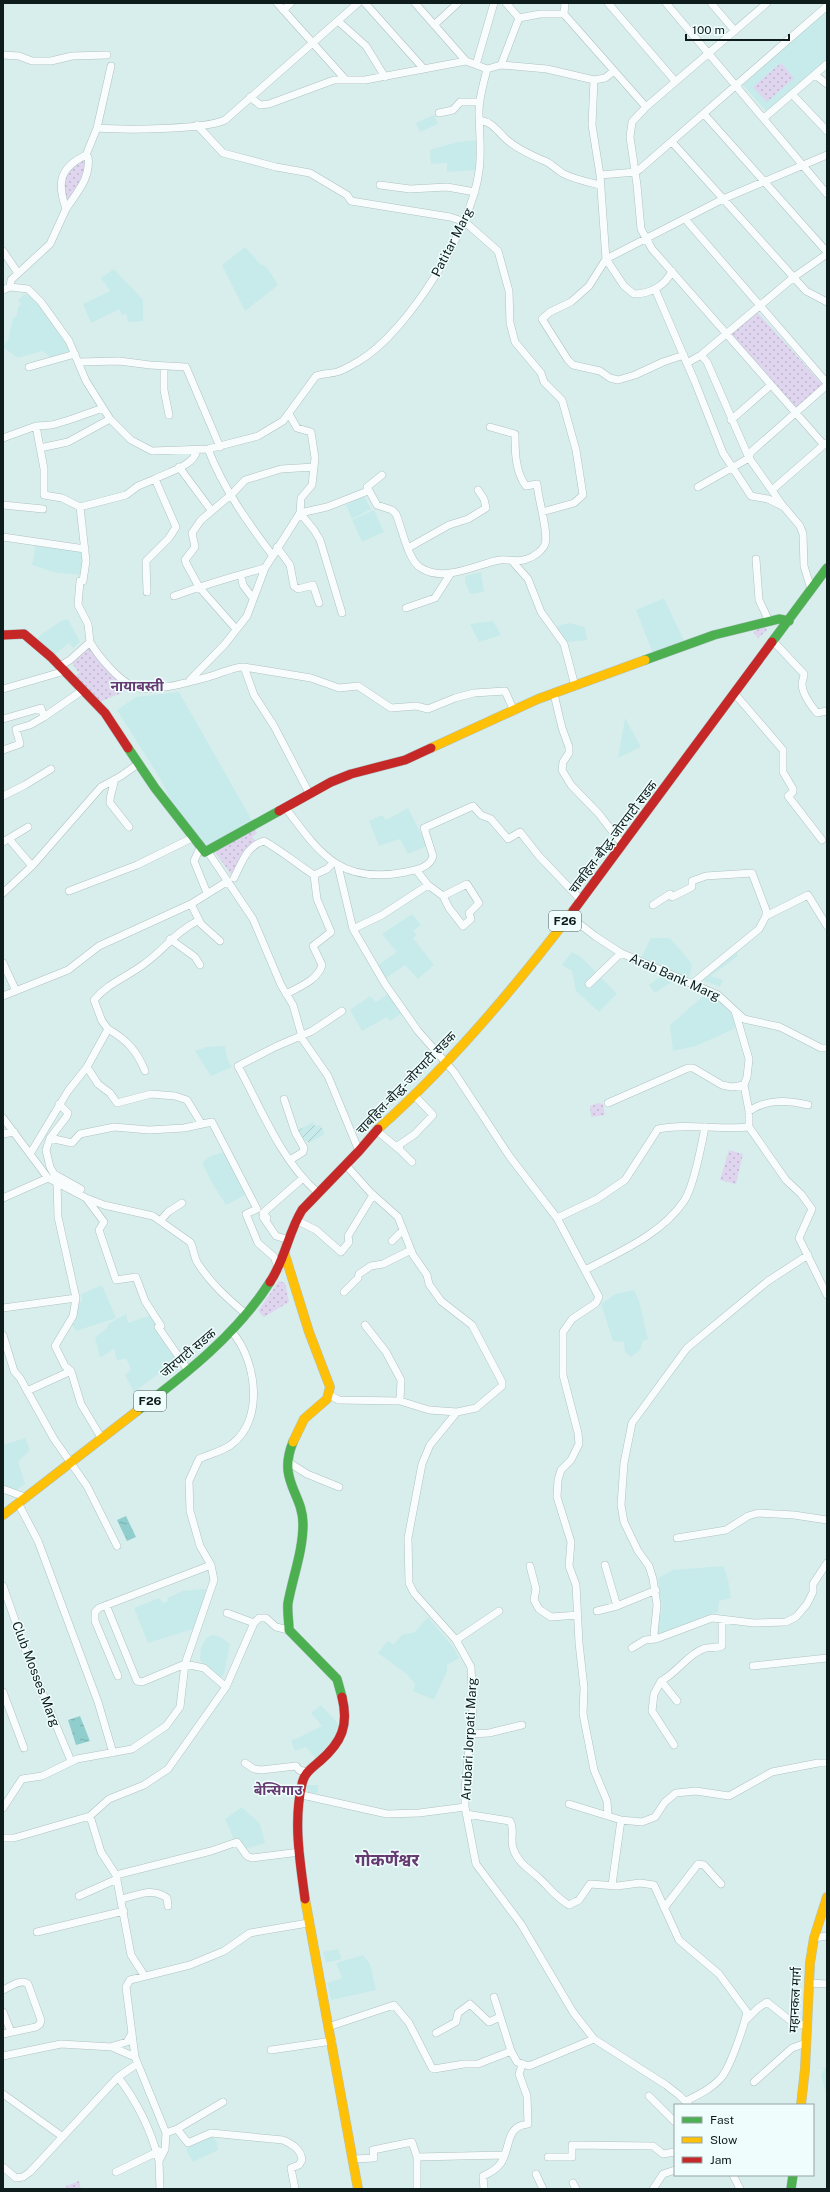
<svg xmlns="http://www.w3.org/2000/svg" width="830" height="2192" font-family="'Public Sans','Noto Sans Devanagari',sans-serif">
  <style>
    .built { fill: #c7ebea }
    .industrial { fill: url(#industrial-furrows) }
    .grass { fill: url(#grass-dots) }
    .water { fill: url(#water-ripples) }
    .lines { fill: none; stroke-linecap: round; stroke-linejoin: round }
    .street-casing { stroke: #b0c1c0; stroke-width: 8 }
    .fast-casing { stroke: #b0c1c0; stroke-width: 10 }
    .slow-casing { stroke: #b0c1c0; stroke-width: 10 }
    .jam-casing { stroke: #b0c1c0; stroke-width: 10 }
    .street { stroke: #f9fcfc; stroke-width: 7 }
    .fast { stroke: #4caf50; stroke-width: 9 }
    .slow { stroke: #ffc107; stroke-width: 9 }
    .jam { stroke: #c62828; stroke-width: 9 }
    .labels { text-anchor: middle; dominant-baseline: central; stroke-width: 3; stroke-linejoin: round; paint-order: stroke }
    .shield { fill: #effefd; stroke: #526060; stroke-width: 1 }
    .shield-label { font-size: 12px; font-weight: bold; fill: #0e1c1c }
    .street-label { font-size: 13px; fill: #0e1c1c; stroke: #effefd }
    .neighbourhood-label { font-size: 14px; font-weight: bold; fill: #663b71; stroke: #effefd }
    .district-label { font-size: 17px; font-weight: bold; fill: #663b71; stroke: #effefd }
  </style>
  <defs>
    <pattern id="industrial-furrows" width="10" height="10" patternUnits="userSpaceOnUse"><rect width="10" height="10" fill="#c7ebea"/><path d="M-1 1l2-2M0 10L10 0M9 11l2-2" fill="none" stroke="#aac9c8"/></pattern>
    <pattern id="grass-dots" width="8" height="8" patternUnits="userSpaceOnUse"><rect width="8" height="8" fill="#dfd5ee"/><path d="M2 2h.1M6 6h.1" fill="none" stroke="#beb6cc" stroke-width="1.8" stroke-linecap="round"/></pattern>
    <pattern id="water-ripples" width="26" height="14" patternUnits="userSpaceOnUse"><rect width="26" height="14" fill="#90cecd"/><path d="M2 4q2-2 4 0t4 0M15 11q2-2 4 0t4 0" fill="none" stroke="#7bb0af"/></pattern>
  </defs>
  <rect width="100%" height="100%" fill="#d8eeed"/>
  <path class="built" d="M827,11V59L767,112L743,85Z
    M434,115L438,124L420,132L416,123Z
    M479,140L477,170L447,172V163L431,164L430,150L457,142Z
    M245,247L261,265L266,266L278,285L245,311L222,265Z
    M114,269L143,300V321L128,322L126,313L122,316L119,309L91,323L83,304L110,291L101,278Z
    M25,294L34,297L71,352L51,358L42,351L18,358L3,347L8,340L13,318L17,315L18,307L21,304L18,300Z
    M364,496L371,509L352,519L346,505Z
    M374,510L384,532L362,542L352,520Z
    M36,542L83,550L82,575L57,573L32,565Z
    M481,572L484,592L470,594L465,582V576Z
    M664,598L686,645L654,656L636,610Z
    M68,619L80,642L73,648L69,643L54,655L35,641L42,634L61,621Z
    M493,621L501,635L479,642L470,624Z
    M570,623L585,627L587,640L566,642L560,639L557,626Z
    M179,692L253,822L205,849L170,799L161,780L117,710L136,697Z
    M625,718L641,747L618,758Z
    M408,808L427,846L408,854L400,839L379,846L369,821L382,815L386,820Z
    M412,914L421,925L413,931L417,935L413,938L434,965L418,979L405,965L386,978L378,965L397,952L382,934Z
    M651,938H670L692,964L690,975L687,980L641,958Z
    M735,949L738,956L711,976L723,980L720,987L700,979Z
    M572,952L581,957L617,994L599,1012L576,991L572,971L562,965Z
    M662,975L673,981L655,993L649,985Z
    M708,992L725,1003L736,1020L734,1029L696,1046L673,1051L670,1025Z
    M389,993L402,1013L390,1021L387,1017L362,1031L350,1010L370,996L376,1002Z
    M225,1046L227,1059L232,1067L211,1076L195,1051L206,1047Z
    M228,1151L249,1193L226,1205L212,1183L202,1163L210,1156Z
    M102,1285L116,1318L76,1331L70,1321L75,1323L77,1306L82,1300L81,1294Z
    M634,1290L639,1301L648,1339L643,1341L640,1350L631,1357L625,1352L624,1342L613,1341L601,1304L616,1294Z
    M126,1314L128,1323L154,1314L159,1323L156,1329L177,1360L134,1392L125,1375L131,1370L126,1358L117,1361L114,1349L100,1358L95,1338L107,1328L108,1324Z
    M25,1438L30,1450L18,1462L25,1484L13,1492L3,1489V1445Z
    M723,1566L728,1579L731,1598L719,1601L718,1612L658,1637L657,1614H662L658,1578L673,1570Z
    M202,1589L208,1590L196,1628L148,1643L134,1608L159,1598L163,1603L168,1601L167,1598L183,1591Z
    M428,1617L454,1648L459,1658L447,1665V1671L434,1700L413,1691L415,1684L408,1675L378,1653L388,1641L394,1644L402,1635L415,1632Z
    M213,1635L222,1638L230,1644L224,1674L219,1680L200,1660L201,1647L207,1637Z
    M321,1705L342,1728L340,1738L317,1760L306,1747L295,1751L291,1741L322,1726L311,1713Z
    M307,1785H318V1793H307Z
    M242,1807L260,1824L265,1843L239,1851L225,1819Z
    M338,1949L342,1959L326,1963L323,1952Z
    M363,1955L370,1964L376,1990L331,2000L327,1983L342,1978L336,1963Z
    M818,2067L827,2068V2095L821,2076L824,2069Z
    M212,2136L217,2142L218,2150L193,2162L186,2150L192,2142Z"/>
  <path class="industrial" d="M313,1122L315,1126L320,1125L325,1134L309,1143L295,1132Z"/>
  <path class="grass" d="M781,63L794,78L767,102L753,87Z
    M76,160H87L88,167L66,209L62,196L66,170Z
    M757,312L823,385L794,410L730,333Z
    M764,626L767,630L758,638L753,632Z
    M90,642L100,659L135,687L100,702L73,678L81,671L78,672L71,661Z
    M254,829L257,833L252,837L257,843L234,878L214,851Z
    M598,1103L603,1104L605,1115L591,1117L590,1106Z
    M729,1150L743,1154L736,1184L720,1180Z
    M279,1281L285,1283L289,1302L264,1317L258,1311Z
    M79,2181L81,2189H66V2186Z"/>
  <path class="water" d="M126,1516L136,1537L127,1541L117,1520Z
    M80,1716L90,1741L76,1745L68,1720Z"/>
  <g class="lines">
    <defs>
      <path id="street" d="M277,3L345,79
        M365,3L423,68
        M415,3L466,61
        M506,3L519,18L540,14H564L646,107
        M608,3L675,81
        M666,3L827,194
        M711,3L735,31
        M767,3L646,107L632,122L630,137L637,185L641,229L652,249L824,445
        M283,10L291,3
        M564,14L565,3
        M338,21L366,46L385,77
        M434,25L458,3
        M3,55L19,56L32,61H51L72,56L107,55
        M476,65L494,3
        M501,65L519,18
        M815,75L827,84
        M594,80L592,125L600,175L606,259L589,286L571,302L550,312L542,319L568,360L573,365L600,371L610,378L618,380L635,375L663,362L684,355
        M792,94L827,131
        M250,97L260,105L269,104L334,80H365L466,61L487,69L501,65L547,69L594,80L605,78L614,71
        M439,113L453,110L460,102H479
        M704,114L827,252
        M764,118L827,64
        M480,120C494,123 497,131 506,139C516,148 535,157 547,162C552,165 557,169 562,173C573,179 587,182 600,185
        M197,125L223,153L276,167L310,173L347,195L351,201L450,217L465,222L498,251L509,291L510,323L515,342L541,373L544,382L562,400L576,450L583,495L574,503L542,512
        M97,128C123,130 203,130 225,120L358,3
        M672,142L806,291L827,302
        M86,155L88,157C91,178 77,192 66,209C57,183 59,168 86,155Z
        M86,155L97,128L111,66
        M600,175L636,172L640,169L827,6
        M380,185L410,189L447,187L475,192
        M685,219L827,383
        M3,251L18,273
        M672,271C665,286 650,294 634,294L624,286L606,259L723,199L827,155
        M10,287L28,289L41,302L69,341L86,381L110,419L131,440L152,451L208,449L258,436L283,421L316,376C323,373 330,374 337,372C344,370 352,365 359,361C408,332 472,228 479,171C482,151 479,131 479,111C479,97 484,82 487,69
        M655,289L695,382L723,453L751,496L768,499L784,507L800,526L803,534L804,566L811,589
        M3,290L10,287L11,280L50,244L66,209
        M701,355L707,362L749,458L783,506
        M79,362L119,361L150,365L186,367L220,447
        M687,363L701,355L794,277L827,254
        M164,366V390L169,415
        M29,367L75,354
        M731,420L771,385
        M36,426L44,469V495L62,498L80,507L126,495L138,486L155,479
        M3,438L36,426L52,425L69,420L103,408
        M40,448L68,442L110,419
        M208,449C223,488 248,523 273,556
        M179,467L211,510
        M382,475L367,487L377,505L392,510L396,514C402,528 408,561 421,568C445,583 476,564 500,560C510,559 518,563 527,559C534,557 543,550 545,544C549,533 538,499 537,484L526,486C515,472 515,450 515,434L490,427
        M698,487L749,458L751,452L827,385
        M772,490L826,443
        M3,505L43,509
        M80,507L86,561L83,581H80L78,605L88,624L90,642
        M3,537L85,549
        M277,547L290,565L294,586L298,589L313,585L319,603
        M408,548L449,525L468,519L486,508L484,499L478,490
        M756,559L759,600L769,621
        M513,562L528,579L541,612L564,644L575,686
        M241,575L243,585L252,597
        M147,592L146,561L169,538L176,527L155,479C168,472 194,466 197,450
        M174,596C204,585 234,576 265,568
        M406,608L435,598L451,573
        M342,613L320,540L314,530L300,513L327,507L368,491
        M236,629L199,587L186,563L185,560L195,547L192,533L201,520L232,494L245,480L281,469L314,467
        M774,642L804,674C804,678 802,680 802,684C802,693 811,706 817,713L827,711
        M60,666L70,660L90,642C98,656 122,685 138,688C160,691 188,682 208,677C221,674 231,667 244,667L311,678L339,688L358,686L391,708L416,706L428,709L455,698L474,693L505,691L514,711
        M244,667L254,695L274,726L309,793
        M190,680L225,644L247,616L265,568L300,513L301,498L312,485L315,458L311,432L297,428L289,414
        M3,689L65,671
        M554,694L562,728L569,747V753L563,762L562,770L571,785L599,814L623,845
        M735,694L783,750V772L793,789V792L788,796L822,840
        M3,719L41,708L44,717L83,690
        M3,750L20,744L16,729L30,725L44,717
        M114,780C114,789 109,795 110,803L129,827
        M3,796L25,785L51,769
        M285,807C320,854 340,885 406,872C415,870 430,868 433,856L424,828L473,806L481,815L491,819L508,839L520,832L539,856L581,900
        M9,839L32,866
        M3,842L28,827
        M200,848L194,861L207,893
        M208,852L253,919L281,985L293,1005L303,1040L328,1076L359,1151
        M338,866L353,929L385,984L418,1031L454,1072L510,1157L557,1218L599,1297L596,1303L572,1319L563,1332V1375L578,1433L579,1444L571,1460L561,1470L558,1480L557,1497L571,1542L569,1566L576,1585L579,1643L584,1688L583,1714L594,1770L607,1801L608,1815
        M417,871L428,885L443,896L449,908L463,926L471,919L469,913L479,903L467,884L443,896
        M314,875L327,869L333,863
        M234,878C242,863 246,846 264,841C282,851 297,864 314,875L317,899L331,932L313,946L322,965C318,980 299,987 286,994
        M69,891L137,865L192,838
        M3,893L32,866L101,787L121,776L138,764
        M191,904L201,924L220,941
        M653,905L670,894L672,897L692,887V881L706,876L752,873L766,910V916L759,929L693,983
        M569,916L595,936L621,953L718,995L744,1019L780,1027L821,1048H827
        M766,916L808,895L827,926
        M353,929L382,915L428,885
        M170,939L195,957L200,965
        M3,963L16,991
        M589,984L621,953
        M3,996L68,970L99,946L191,904L228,881
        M735,1011L749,1059L747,1077L744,1085L749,1111V1127L786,1180L801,1194L812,1209L799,1238L827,1295
        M108,1029C127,1040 137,1051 145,1071
        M87,1067L98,1084L110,1093L117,1103L151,1094L175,1096L187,1100L201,1123
        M284,1099L295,1132L304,1148L303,1152L290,1160
        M608,1103L688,1068H693L722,1085L732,1087L744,1085
        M59,1104L68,1113L67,1116L50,1138L46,1150L50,1167L54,1174L81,1189
        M749,1111C767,1099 787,1100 808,1105
        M3,1118L48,1178L86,1198L104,1205L153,1216L190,1242C194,1248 193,1255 197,1262C210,1283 228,1299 247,1315
        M376,1130L400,1150
        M3,1134L14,1132
        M50,1138L72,1143L80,1134L114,1127L149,1130L184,1128L212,1122L257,1209L246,1214L258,1243L274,1257L279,1269
        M30,1154L68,1091L87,1067L108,1029L102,1021L94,1000C108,983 127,977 144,964C165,949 174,933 199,920
        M412,1162L400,1150L399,1145L415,1134L433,1115L415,1096
        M345,1164L370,1192L398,1217L413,1255L427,1275L429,1284L441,1301L472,1325L502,1382V1386L476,1408L457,1412L430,1445L422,1464L408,1538L409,1583L414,1593L456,1640L471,1667L473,1708L465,1789V1807L476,1864L521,1924L573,2012L594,2039L666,2085L679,2095L689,2105
        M57,1182L58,1217L76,1298L73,1316L55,1346L65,1366L71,1371L81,1404L102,1439
        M317,1192C280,1159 261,1108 238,1066L275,1047L312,1031L342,1011
        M3,1198L48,1178
        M86,1198L104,1222L99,1230L116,1280L136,1277L145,1301L161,1326L158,1327L188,1370
        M263,1217L276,1236L289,1240
        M557,1218L597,1199L625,1180L658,1129C688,1123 718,1130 749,1127
        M161,1220L168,1212L182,1203
        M265,1220L267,1218L263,1213L303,1178
        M296,1220L316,1230L341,1252L349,1242L348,1236L373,1195
        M392,1241L403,1230
        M585,1270C619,1252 662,1234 684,1201C693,1188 702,1143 705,1127
        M344,1292L358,1278L359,1274L371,1266L383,1264L411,1250
        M3,1308L76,1298
        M365,1325L386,1352L401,1380L400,1401
        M3,1335L14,1371L20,1378L54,1439L87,1486L117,1546
        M27,1391L71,1371
        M329,1395L339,1400L400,1401L429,1410L457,1412
        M288,1462L307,1474L339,1487
        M3,1489L25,1497
        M18,1503L38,1541L98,1702L113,1753
        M677,1538L726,1530L748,1516L758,1513L794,1515L827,1520
        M605,1565L617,1606
        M530,1566L536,1589L534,1600L539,1609L551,1617L578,1615
        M3,1586L30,1663L71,1761
        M106,1605L137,1681L142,1682L185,1664L204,1668L226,1687
        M597,1611L617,1606L656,1590
        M227,1613L254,1623
        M656,1639L654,1634L657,1605L653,1579L649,1566L638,1551L624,1522L621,1505L624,1463L632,1423L687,1348L768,1281L808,1255
        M456,1640L499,1611
        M632,1648L645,1640L656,1639L712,1618L754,1623L786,1622L796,1617L807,1604L813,1592V1584L827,1563
        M753,1666L827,1658
        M118,1676L95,1621V1612L99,1608L211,1565
        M661,1681L654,1694L652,1711L674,1745
        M3,1692L24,1748
        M677,1701L661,1681C678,1672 687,1655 703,1649C709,1646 716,1649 722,1646V1620
        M471,1734L489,1733L522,1725
        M245,1763L254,1769L261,1770L296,1766L299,1770L307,1772
        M302,1795L387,1814L419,1813L465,1807
        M569,1804L621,1820L642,1822L655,1817L665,1802L676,1793L696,1791L729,1796L772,1772L818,1763H827
        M3,1808L22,1779L42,1776L77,1759L132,1749L166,1726L180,1707L185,1664L214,1580L211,1565L200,1546L190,1511L189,1481L199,1459C209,1454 224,1451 232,1444C265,1419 256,1359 232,1332
        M466,1814L510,1821C515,1829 510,1839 513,1848C517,1862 529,1869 539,1878C551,1889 554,1896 569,1905L579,1900L590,1884L617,1886L640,1883L654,1885L679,1940L719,1974L747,2012C744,2026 730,2069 720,2079C711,2089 698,2095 686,2101
        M90,1816L101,1852L116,1875L131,1955L144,1975
        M3,1838H14L90,1816L109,1799L144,1785L168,1769L226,1687L254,1623L259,1618H266L276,1627L289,1630
        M116,1875L211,1851L237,1842L247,1856L252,1858L300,1852
        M612,1885L621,1820
        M79,1896L117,1879
        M122,1899C138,1895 152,1887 167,1898L168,1906
        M664,1908L698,1864L704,1865L721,1884
        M37,1932L124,1911
        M814,1938L827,1936
        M809,1983L827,1984
        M3,1990C10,1987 21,1978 28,1984L41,2020L40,2024L36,2027L3,2034
        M494,1997L511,2051
        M3,2012L11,2032
        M745,2021L758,2008L767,2002L792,2022L807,2026
        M328,2027L394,2005L409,2023L432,2068L434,2069L464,2064H478L511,2051L517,2062L529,2066L594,2039
        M436,2033L456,2022L458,2013L470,2004L489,2022L500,2017
        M113,2046L127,2042L132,2033
        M271,2050L332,2041
        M3,2056L61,2044L112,2047L135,2057L166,2133L165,2149L159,2161L160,2189
        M135,2057L126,1987L130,1980L190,1965L224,1951L250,1933L308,1923
        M118,2077C138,2103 151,2130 159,2161
        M754,2082L792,2048L806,2043
        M3,2094L63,2137
        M649,2096L675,2122
        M177,2129L188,2143L211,2133L283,2140C292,2144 301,2149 302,2160L299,2165L291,2168L295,2189
        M166,2133L177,2129L223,2102
        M417,2157L504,2155
        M548,2157H572V2145L653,2146L663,2154L675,2152
        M354,2159L374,2158L373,2150L412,2142L417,2157V2189
        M3,2167L16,2178L23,2177L30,2172L118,2077L137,2064
        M116,2172L159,2151
        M536,2174L543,2189
        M733,2175L740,2189
        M573,2183L576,2189
        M484,2189L483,2176C490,2173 496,2170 501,2163C511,2148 505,2126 528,2124L527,2096L519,2074L522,2065
        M653,2189L663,2174L675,2170"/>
      <path id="fast" d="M772,642L827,568
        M645,660L714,635L779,619L789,621
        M128,748L155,788L205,852L279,811
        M137,1411C186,1374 237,1334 270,1282
        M293,1442C277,1481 303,1493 303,1524C303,1551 293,1576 288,1603C287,1611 289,1621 289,1630L337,1679L342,1697
        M791,2189L793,2175"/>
      <path id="slow" d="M431,748L538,699L645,660
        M378,1129C451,1064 514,989 573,911
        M285,1255L309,1332L330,1387L327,1399L304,1419L293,1442
        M3,1515L137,1411
        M305,1899L358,2189
        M801,2105L805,2069L810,1963L814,1938L827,1897"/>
      <path id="jam" d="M3,635L24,634L51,657L105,713L128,748
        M279,811L331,782L351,774L405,760L431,748
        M573,911L772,642
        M270,1282C285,1260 288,1233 302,1210L359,1151L378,1129
        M305,1899C300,1861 293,1822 302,1784C304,1773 312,1768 320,1761C342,1742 349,1725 342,1697"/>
    </defs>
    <use href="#street" class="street-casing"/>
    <use href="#fast" class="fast-casing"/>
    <use href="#slow" class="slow-casing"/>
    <use href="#jam" class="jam-casing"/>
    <use href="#street" class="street"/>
    <use href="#fast" class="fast"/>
    <use href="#slow" class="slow"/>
    <use href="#jam" class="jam"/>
  </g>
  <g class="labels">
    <g class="shield">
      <rect x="549" y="911" width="32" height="20" rx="3"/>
      <rect x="134" y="1391" width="32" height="20" rx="3"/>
    </g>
    <g class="shield-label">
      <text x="565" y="921">F26</text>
      <text x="150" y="1401">F26</text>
    </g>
    <g class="street-label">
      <text transform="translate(452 242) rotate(-63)">Patitar Marg</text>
      <text transform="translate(613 837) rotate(-53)">चाबहिल-बौद्ध-जोरपाटी सडक</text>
      <text transform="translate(675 977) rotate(24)">Arab Bank Marg</text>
      <text transform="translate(406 1083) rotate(-46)">चाबहिल-बौद्ध-जोरपाटी सडक</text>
      <text transform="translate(188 1353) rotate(-40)">जोरपाटी सडक</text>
      <text transform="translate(36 1674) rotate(69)">Club Mosses Marg</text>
      <text transform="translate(469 1739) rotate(-87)">Arubari Jorpati Marg</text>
      <text transform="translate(795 2000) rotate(-87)">महानकल मार्ग</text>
    </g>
    <g class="neighbourhood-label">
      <text x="137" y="686">नायाबस्ती</text>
      <text x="278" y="1790">बेन्सिगाउ</text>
    </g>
    <g class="district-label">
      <text x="387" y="1860">गोकर्णेश्वर</text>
    </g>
  </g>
  <rect width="830" height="2192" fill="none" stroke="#0e1c1c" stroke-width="8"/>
  <rect x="674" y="2104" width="140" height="72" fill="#effefd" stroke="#95a4a3"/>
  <rect x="682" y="2117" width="20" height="6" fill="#4caf50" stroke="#95a4a3"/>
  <text x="710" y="2124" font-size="12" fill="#0e1c1c">Fast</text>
  <rect x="682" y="2137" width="20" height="6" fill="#ffc107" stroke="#95a4a3"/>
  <text x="710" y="2144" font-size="12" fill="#0e1c1c">Slow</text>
  <rect x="682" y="2157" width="20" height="6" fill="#c62828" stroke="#95a4a3"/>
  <text x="710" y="2164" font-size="12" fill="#0e1c1c">Jam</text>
  <path d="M686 34v6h103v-6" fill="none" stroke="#0e1c1c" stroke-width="2"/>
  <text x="692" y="34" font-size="12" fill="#0e1c1c" stroke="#effefd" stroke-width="3" paint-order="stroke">100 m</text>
</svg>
